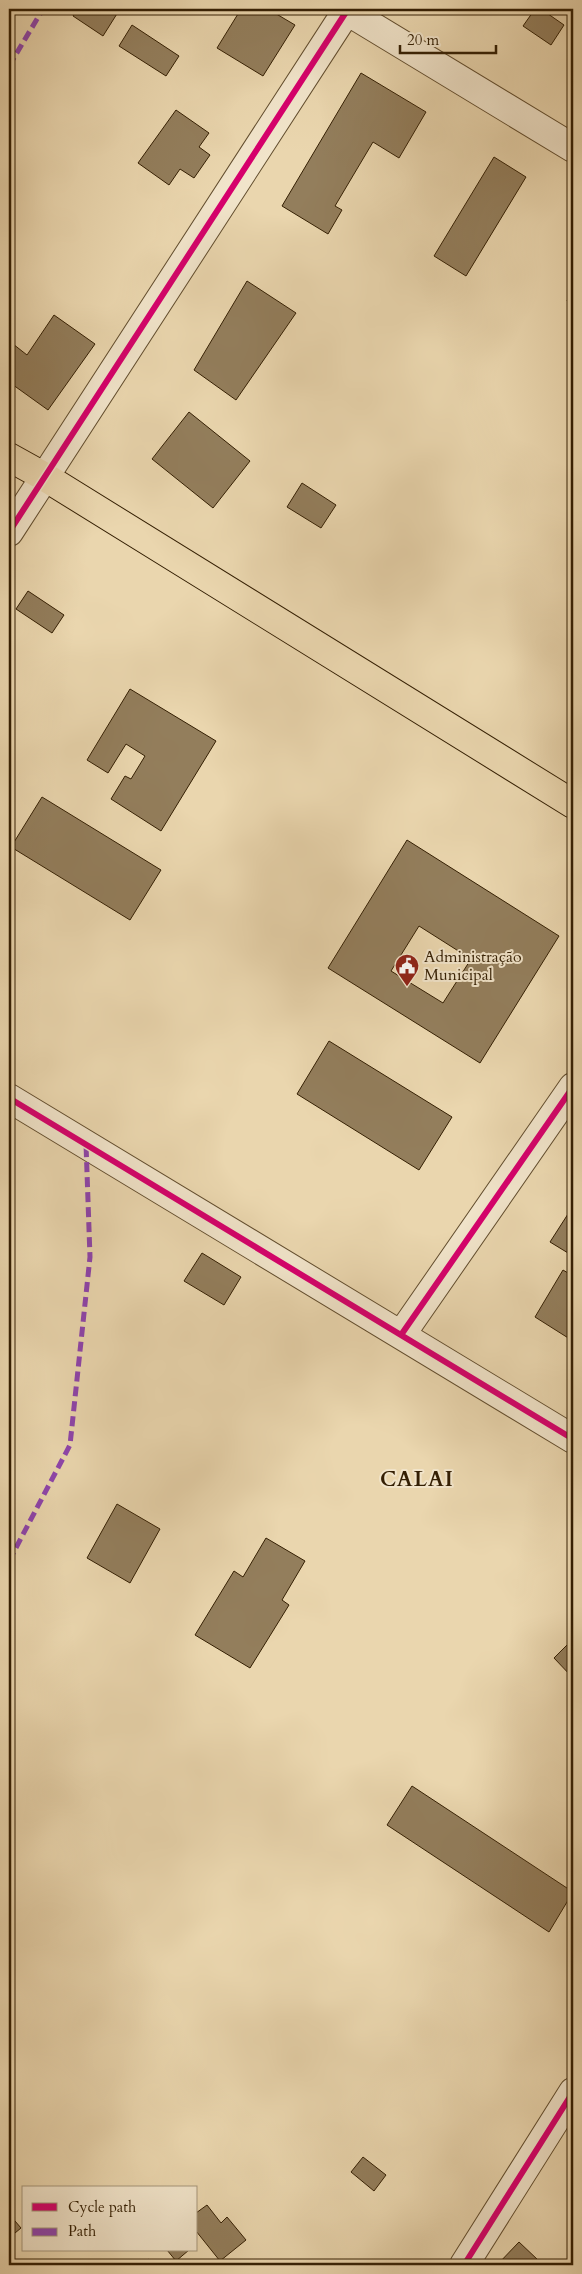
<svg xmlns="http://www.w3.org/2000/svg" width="582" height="2274" font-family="Cardo,serif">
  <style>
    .building { fill: #937e5c; stroke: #341f03; fill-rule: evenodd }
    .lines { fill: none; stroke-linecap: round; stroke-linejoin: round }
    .street-casing { stroke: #624d2e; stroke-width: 30 }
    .primary-casing { stroke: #341f03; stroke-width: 30 }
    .street { stroke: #f1e4ca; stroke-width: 28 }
    .primary { stroke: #ead6ae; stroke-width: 28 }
    .quiet { stroke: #8e44ad; stroke-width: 5; stroke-dasharray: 10 5; stroke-linecap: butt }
    .cycleway-casing { stroke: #f1e4ca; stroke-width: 9 }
    .cycleway { stroke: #d6006c; stroke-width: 6 }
    .labels { text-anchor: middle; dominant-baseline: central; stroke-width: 4; stroke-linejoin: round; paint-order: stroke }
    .poi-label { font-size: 16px; fill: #341f03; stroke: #f1e4ca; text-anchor: start }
    .district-label { font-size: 21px; font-weight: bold; letter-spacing: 1px; fill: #341f03; stroke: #f1e4ca }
  </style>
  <rect width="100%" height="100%" fill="#ead6ae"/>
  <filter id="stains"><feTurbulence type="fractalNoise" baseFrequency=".004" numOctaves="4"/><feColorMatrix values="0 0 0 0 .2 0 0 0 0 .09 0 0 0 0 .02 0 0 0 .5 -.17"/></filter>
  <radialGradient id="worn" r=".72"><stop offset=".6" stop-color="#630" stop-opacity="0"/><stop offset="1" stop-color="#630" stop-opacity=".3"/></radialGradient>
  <path class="building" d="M77,9H120L103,36L73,16Z
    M241,9H268L295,25L263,76L217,48Z
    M535,9H541L564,25L551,45L523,26Z
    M132,25L179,56L166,76L119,46Z
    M361,73L426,112L399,158L373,142L335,206L342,210L328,234L282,206Z
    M176,110L209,133L199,147L210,155L194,178L180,169L169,185L138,163Z
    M494,157L526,177L466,276L434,256Z
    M247,281L296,313L236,400L194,370Z
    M573,289V304L567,301Z
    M54,315L95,344L48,410L9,382V350L13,344L27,355Z
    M189,412L250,461L213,508L152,459Z
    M302,483L336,505L321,528L287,507Z
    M28,591L64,615L52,633L16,609Z
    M130,689L216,741L161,831L111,799L125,776L131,779L145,756L126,744L108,773L87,760Z
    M42,797L161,870L130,920L11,847Z
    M407,840L559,936L480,1063L328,968ZM419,926L471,959L443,1003L391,971Z
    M329,1041L452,1117L419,1170L297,1094Z
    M568,1214L573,1217V1256L550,1242Z
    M202,1253L241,1277L224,1305L184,1281Z
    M563,1270L573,1276V1341L535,1317Z
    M117,1504L160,1529L130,1583L87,1558Z
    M266,1538L305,1561L282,1600L289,1605L250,1668L195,1635L234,1571L243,1577Z
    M573,1639V1678L554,1658Z
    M412,1786L573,1892L549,1932L387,1825Z
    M363,2157L386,2175L374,2191L351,2172Z
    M207,2205L221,2223L227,2217L246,2240L220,2261L196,2231V2213Z
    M9,2214L21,2228L9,2238Z
    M519,2242L538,2260L533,2265H497Z
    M167,2250H189L176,2261Z
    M148,2259L155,2265H143Z"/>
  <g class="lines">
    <defs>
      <path id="street" d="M347,11L573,148
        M9,532L348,9
        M9,1098L573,1439
        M401,1335L573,1087
        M464,2265L573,2092"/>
      <path id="primary" d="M9,457L45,477L573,804"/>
    </defs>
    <use href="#street" class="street-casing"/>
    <use href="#primary" class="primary-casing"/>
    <use href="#street" class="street"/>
    <use href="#primary" class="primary"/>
    <path class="quiet" d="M9,66L43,9
      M9,1561L70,1445L90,1257L86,1144"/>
    <defs>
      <path id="cycleway" d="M9,532L348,9
        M9,1098L573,1439
        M401,1335L573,1087
        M464,2265L573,2092"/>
    </defs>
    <use href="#cycleway" class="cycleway-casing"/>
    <use href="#cycleway" class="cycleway"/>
  </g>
  <defs>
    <symbol id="civic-pin" viewBox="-11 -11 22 30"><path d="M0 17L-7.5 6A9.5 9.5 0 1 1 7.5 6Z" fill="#8f2418" stroke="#f1e4ca"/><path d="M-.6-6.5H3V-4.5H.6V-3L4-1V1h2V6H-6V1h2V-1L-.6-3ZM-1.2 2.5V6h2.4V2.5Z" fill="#fff"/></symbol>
  </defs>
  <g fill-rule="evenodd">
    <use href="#civic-pin" x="393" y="952" width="28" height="38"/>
  </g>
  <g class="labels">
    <g class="poi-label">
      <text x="424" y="957">Administração<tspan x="424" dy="18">Municipal</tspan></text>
    </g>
    <g class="district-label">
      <text x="417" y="1479">CALAI</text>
    </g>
  </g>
  <rect width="582" height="2274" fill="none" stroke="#ead6ae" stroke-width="30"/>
  <rect x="10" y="10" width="562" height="2254" fill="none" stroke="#341f03" stroke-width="2.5"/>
  <rect x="15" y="15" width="552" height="2244" fill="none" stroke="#341f03"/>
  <rect x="22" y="2186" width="175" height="65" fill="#f1e4ca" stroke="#a5957a"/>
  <rect x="32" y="2203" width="25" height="8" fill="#d6006c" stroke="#a5957a"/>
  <text x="68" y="2212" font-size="15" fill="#341f03">Cycle path</text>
  <rect x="32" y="2228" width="25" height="8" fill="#8e44ad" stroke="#a5957a"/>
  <text x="68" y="2236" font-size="15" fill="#341f03">Path</text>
  <path d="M400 45v8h96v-8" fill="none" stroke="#341f03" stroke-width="2.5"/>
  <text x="407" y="45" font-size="15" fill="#341f03" stroke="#f1e4ca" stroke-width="4" paint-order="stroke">20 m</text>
  <rect width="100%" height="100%" filter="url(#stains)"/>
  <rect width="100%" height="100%" fill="url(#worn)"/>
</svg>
